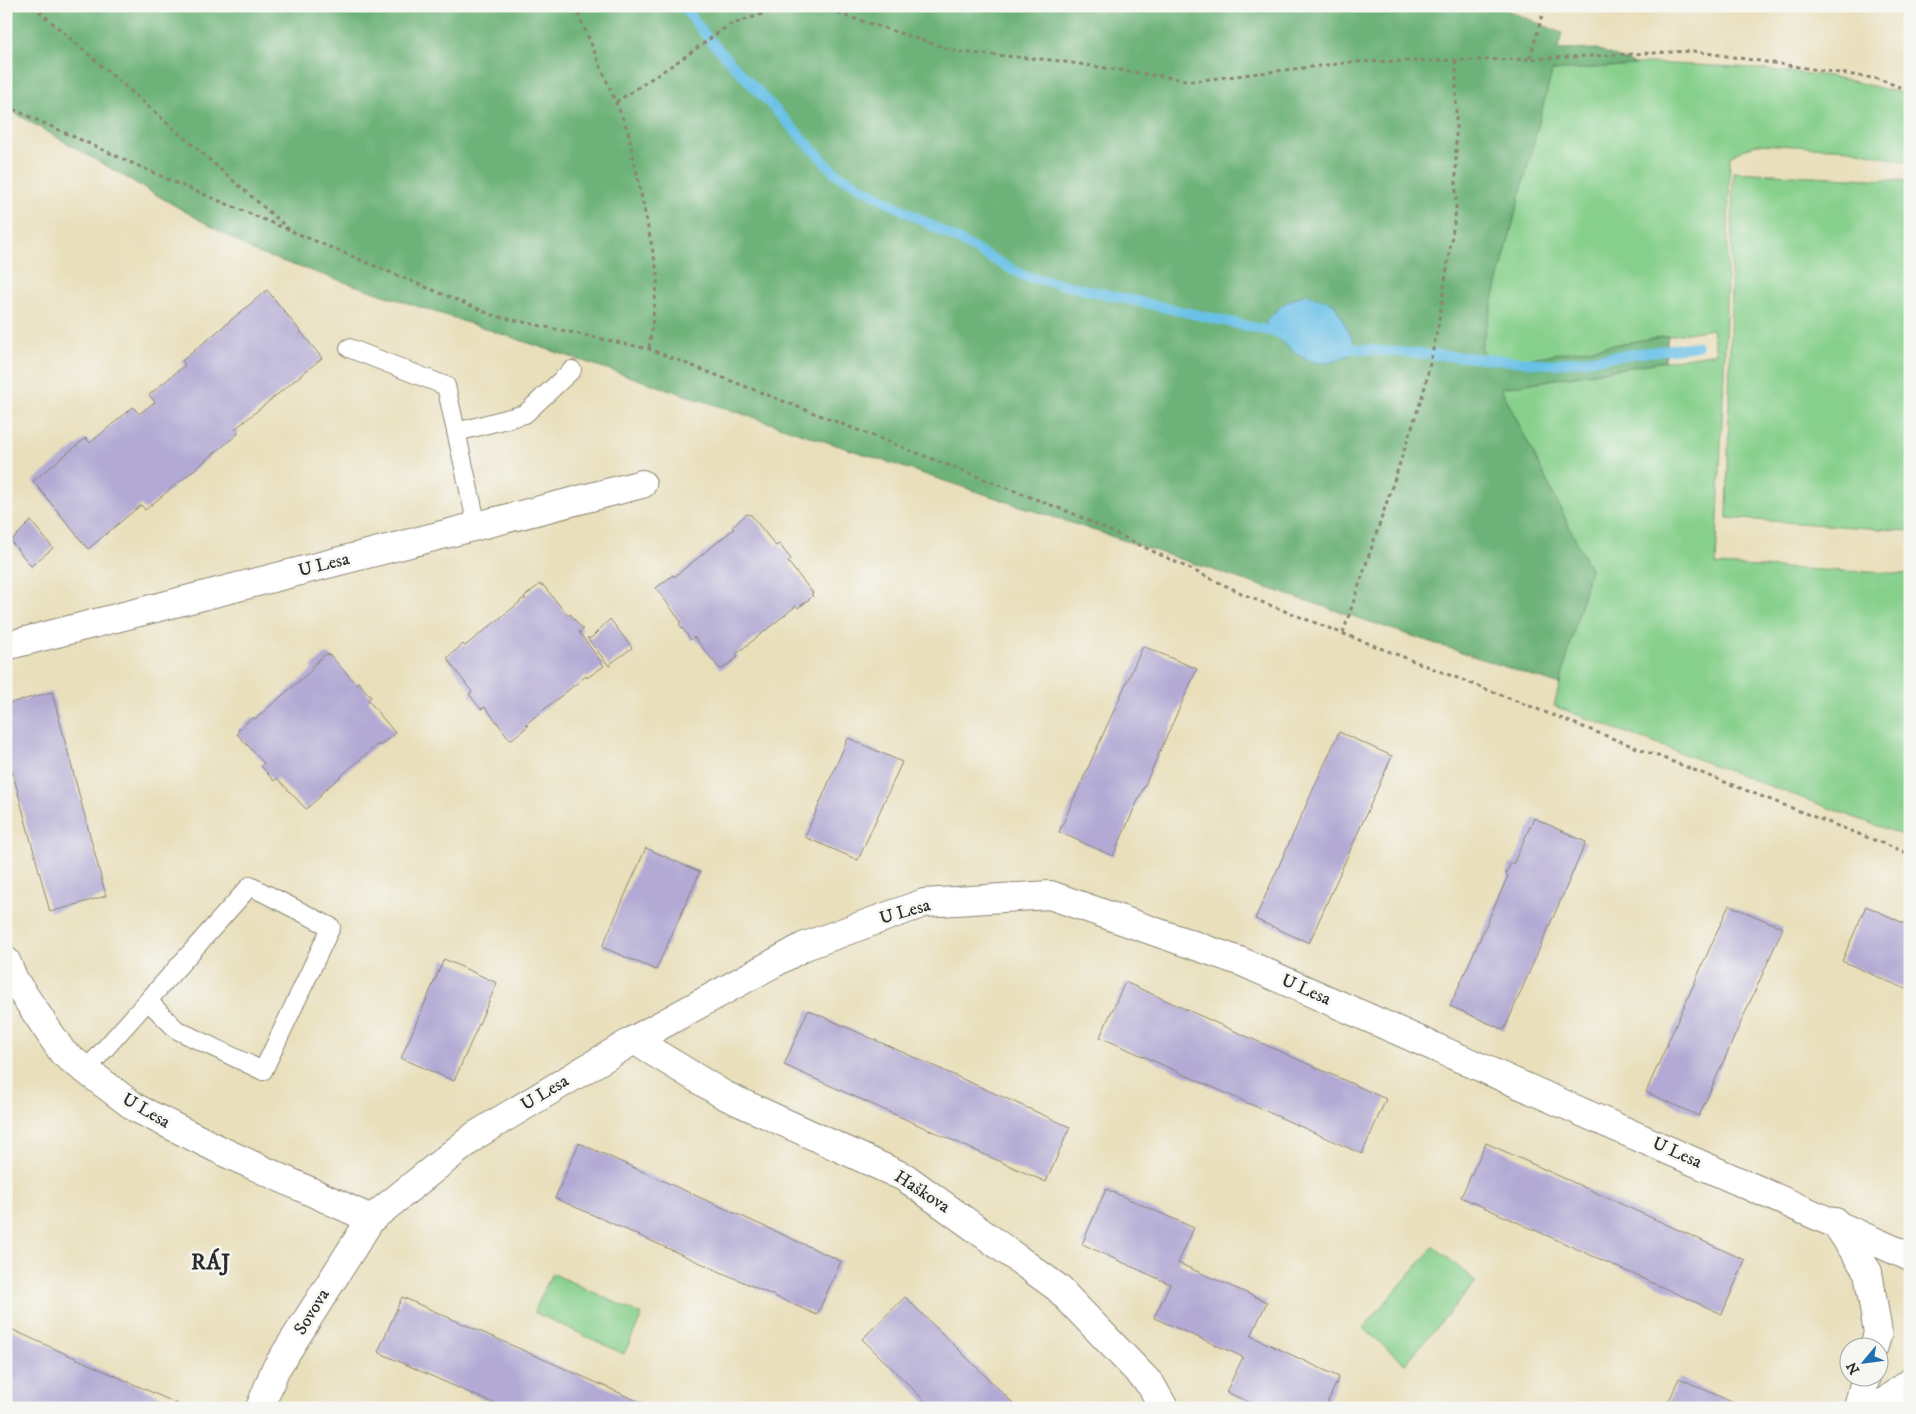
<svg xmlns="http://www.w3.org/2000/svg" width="1916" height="1414" font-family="'IM FELL DW Pica',serif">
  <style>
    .green { fill: #87d08c; stroke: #597e5c }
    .forest { fill: #6db278; stroke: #4c6e52 }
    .water { fill: #6bc1e8; stroke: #4b768a }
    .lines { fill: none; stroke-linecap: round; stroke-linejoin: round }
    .stream { stroke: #6bc1e8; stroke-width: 10 }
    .building { fill: #b2aad4 }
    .lane-casing { stroke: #8a8573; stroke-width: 20 }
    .street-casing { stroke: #8a8573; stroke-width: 30 }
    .path { stroke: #8a8573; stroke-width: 3; stroke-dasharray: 4 4; stroke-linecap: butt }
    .lane { stroke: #fff; stroke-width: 18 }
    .street { stroke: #fff; stroke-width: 28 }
    .labels { text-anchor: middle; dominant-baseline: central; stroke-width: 5; stroke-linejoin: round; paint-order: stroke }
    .street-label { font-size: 18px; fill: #2b2b2b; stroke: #f6f6f2 }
    .district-label { font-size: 22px; font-weight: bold; letter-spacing: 1px; fill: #2b2b2b; stroke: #f6f6f2 }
  </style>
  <rect width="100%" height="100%" fill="#f6f6f2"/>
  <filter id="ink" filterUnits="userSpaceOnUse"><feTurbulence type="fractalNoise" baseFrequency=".02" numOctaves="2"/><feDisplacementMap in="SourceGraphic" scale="10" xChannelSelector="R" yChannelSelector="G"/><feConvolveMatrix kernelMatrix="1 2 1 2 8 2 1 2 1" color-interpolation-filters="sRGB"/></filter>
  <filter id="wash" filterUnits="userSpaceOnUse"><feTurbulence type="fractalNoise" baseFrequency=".0096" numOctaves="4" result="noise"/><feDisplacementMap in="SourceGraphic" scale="20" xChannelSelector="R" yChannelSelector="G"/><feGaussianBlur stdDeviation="1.12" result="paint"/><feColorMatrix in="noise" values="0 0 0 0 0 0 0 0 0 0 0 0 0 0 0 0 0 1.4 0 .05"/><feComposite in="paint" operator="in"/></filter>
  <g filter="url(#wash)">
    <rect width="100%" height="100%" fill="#e9dfbb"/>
    <path class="green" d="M1649,63L1737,67L1830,76L1910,95V163L1850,149L1757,144L1730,156L1725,349L1716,565L1910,574V838L1554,706L1590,569L1501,388L1716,353L1712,329L1494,364L1489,363L1481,347L1552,71Z
      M1733,172L1910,181V531L1727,518Z
      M1434,1246L1476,1282L1405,1364L1363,1328Z
      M552,1273L642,1315L624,1354L534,1312Z"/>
    <path class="forest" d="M6,6H1497L1562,33L1558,50L1597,49L1636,65L1552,71L1481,347L1489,363L1494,364L1668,336L1665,361L1501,388L1590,569L1560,685L257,253L6,108Z"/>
    <path class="water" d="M1305,294L1334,303L1358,350C1347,356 1334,364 1321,363C1301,363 1275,337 1265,322L1283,304Z"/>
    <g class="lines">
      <path class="stream" d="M683,6L707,37L835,173L1024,276L1283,334
        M1346,348L1553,364L1697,346"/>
    </g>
    <g id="blocks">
      <path class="building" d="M267,290L322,358L235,429L239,433L145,510L141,505L88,549L33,481L86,438L90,443L133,407L139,414L155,402L149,395L185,365L182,361Z
        M747,514L751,515L776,546L779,544L791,559L788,562L813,593L811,594L813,596L798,608L796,606L736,654L738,657L722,669L719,668L694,637L691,640L679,624L681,622L656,588L673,575L674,577L734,529L732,527Z
        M31,521L53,548L31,566L9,539L12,540Z
        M540,584L541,586L543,585L568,616L570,614L583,630L579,632L604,666L587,678L586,676L526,724L528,726L512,739L509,738L485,707L481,709L469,694L472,692L448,660V657L463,644L465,646L519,603L522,599H526L524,597Z
        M610,619L632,648L610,664V667L587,638H591Z
        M1143,646L1197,669L1113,856L1059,832Z
        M326,654L330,655L356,684L358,682L371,697L368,700L395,733L379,746L378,744L320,794L321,796L306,809L277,778L274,781L261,766L264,763L237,734L239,732L238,730L253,717L255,719L313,669L311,667Z
        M52,692L106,896L50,912L6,748V704Z
        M1339,732L1392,756L1309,943L1255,919Z
        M848,738L902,762L858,860L805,837Z
        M1534,818L1586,842L1504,1030L1450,1006L1508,876L1506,874L1511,863L1513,864Z
        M646,848L700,872L656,970L602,947Z
        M1729,905L1783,928L1699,1116L1646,1092Z
        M1866,906L1910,926V991L1842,961Z
        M444,959L497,983L454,1081L401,1058Z
        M1125,982L1386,1099L1362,1154L1100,1037Z
        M808,1010L1070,1127L1046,1182L784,1065Z
        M579,1143L841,1261L817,1315L555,1198Z
        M1486,1143L1745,1260L1722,1314L1461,1197Z
        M1106,1189L1194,1228L1178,1263L1267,1302L1251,1336L1339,1377L1325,1408H1262L1226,1392L1243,1357L1154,1318L1170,1284L1082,1244Z
        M402,1297L577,1374L653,1408H504L465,1391L378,1352Z
        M905,1297L1018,1408H932L862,1339Z
        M6,1327L187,1408H6Z
        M1679,1378L1734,1403L1732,1408H1666Z"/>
    </g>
  </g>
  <g filter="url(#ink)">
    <use href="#blocks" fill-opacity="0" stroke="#8a8573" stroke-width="1"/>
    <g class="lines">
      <defs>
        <path id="lane" d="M349,348L446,386L477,526
          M457,432L525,414L572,370
          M86,1070L250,886L331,927L263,1071L177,1030L148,1001"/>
        <path id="street" d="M6,646L642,484
          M6,961L14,980L63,1053L136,1108L226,1153L371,1219
          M634,1040L724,1095L906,1178L1058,1288L1151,1385L1164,1408
          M1835,1222L1868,1272L1878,1333L1874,1346
          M260,1408L275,1370L371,1219L476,1135L634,1040L805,946L924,903L1050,895L1242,962L1910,1257
          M1858,1408L1866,1376
          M1877,1408L1910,1382"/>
      </defs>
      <use href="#lane" class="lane-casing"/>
      <use href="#street" class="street-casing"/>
      <path class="path" d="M33,6L290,230
        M575,6L628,131L658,276L649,349
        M815,6L959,52L1052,60L1193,81L1353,62L1529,59L1693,51L1879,79L1910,91
        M1530,58L1545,6
        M616,102L683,58L729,25L787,6
        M6,106L174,182L495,316L649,349L1074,514L1254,599L1910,854
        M1343,633L1424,391L1438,326L1456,210V60"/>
      <use href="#lane" class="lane"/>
      <use href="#street" class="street"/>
    </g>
  </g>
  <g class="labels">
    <g class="street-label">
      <text transform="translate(324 565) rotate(-14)">U Lesa</text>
      <text transform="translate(905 912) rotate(-16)">U Lesa</text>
      <text transform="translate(1306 990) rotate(24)">U Lesa</text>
      <text transform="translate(545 1093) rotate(-31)">U Lesa</text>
      <text transform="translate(146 1111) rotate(30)">U Lesa</text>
      <text transform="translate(1677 1153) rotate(24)">U Lesa</text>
      <text transform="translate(922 1192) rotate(33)">Haškova</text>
      <text transform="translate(312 1312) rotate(-58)">Sovova</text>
    </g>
    <g class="district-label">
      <text x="211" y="1262">RÁJ</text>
    </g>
  </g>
  <rect width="1916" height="1414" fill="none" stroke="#f6f6f2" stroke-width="25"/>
  <g transform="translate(1864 1362) rotate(241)"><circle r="24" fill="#f6f6f2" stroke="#a5a5a2"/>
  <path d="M0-4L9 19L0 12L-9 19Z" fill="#1f6fb2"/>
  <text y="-8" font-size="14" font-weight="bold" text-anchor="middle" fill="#2b2b2b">N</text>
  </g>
</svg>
